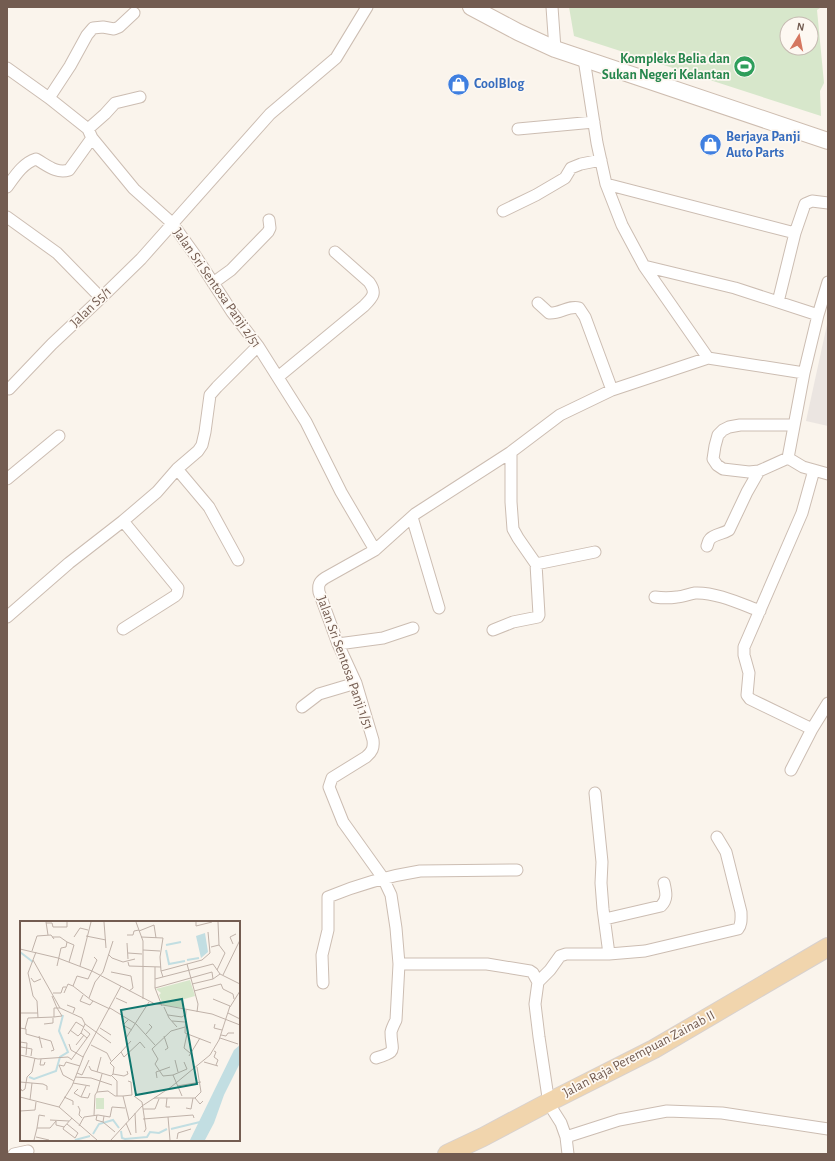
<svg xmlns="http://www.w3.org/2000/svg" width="835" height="1161" font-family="'Alegreya Sans',sans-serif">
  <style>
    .industrial { fill: #ebe5e1 }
    .green { fill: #d7e7cb; fill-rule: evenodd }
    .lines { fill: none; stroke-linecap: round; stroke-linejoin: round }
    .street-casing { stroke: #ccbdb2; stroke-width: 13 }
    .secondary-casing { stroke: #cebdb0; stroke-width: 18 }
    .primary-casing { stroke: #d8d1ce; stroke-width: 20 }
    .street { stroke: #fff; stroke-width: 11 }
    .secondary { stroke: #fff; stroke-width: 16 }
    .primary { stroke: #f1d5ad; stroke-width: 18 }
    .labels { text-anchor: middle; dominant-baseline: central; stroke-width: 3.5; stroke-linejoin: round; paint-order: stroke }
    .leisure-label { font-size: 14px; font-weight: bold; fill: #27864d; stroke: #fdf8f2; text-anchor: end }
    .shop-label { font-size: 14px; font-weight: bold; fill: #366cbe; stroke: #fdf8f2; text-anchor: start }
    .street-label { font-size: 14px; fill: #735c51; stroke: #fdf8f2 }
    .inset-river { fill: none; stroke: #c2dee2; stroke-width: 2 }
    .inset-road { fill: none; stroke: #c0b2a9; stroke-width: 1 }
    .view { fill: #0f766e; fill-opacity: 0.15; stroke: #0f766e; stroke-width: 2 }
    .inset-edge { fill: none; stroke: #735c51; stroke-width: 2 }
  </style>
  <rect width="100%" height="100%" fill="#faf4ec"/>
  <path class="industrial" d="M828,320V426L806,421Z"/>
  <path class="green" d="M569,7H828L820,8L817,10L824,83L820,91L821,116L574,36ZM787,24H811V48H787Z"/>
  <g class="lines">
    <defs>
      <path id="street" d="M552,7L555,49
        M584,59L597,143L606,184L622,225L644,266L708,358
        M7,68L49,98L88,129L92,138L134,189L172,223L195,255L232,312L258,346L306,422L341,492L375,550
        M49,98L70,66L87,35L93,28L103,27L114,29L119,27L134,13
        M88,129L105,114L115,103L140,97
        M518,129L594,122
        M606,184L795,233L805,204L812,201L828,203
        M7,187C15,176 23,163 36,159C47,165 56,174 69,170L92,138
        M503,211L536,195L565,178L571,168L581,164L601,160
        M7,217L57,253L101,298
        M644,266L735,288L818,315
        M828,282L818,315L804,373L788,458L803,467L828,474
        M213,283L231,270L268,232L270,228L269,220
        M778,302L795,233
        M538,303L549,313C560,314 569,305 579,308L585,317L612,390
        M278,377L364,306C373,297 377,293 369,282L335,252
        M9,389L52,344L101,298L141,259L270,114L336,58L367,7
        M788,458L759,471L749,472L723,469L717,465L713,459L715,446L718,435L723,430L729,427L740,425H794
        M177,469L198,451L202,445L205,432L210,395L217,387L258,346
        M7,479L59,436
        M412,517L439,608
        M123,521L178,588L177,594L175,596L123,629
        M707,546C708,544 708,541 710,539C714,534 723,534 729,530L747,492L759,471
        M536,564L595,552
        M655,597C662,598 670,598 677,597C683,597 689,594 695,593C716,592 741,604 760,611
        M7,617L69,563L123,521L157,492L177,469L209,507L238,560
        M493,630L513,622L538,617L539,615L536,564L518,538L513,529L511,502V452
        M338,644L383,638L413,628
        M302,707L319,694L356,683
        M812,729L750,699L747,695L749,673L744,655V647L802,513L814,470
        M791,770L812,729L828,703
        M595,793L602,862L601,883L603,909L609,954
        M605,919L661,906C668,899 666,892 664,883
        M538,982L533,973L530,971L487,964H399L396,928L391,895L383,878L343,822L329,787L332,778L366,757C372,752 374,748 373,740L356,683L338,644L319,592C318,585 319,582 325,578L375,550L415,514L511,452L560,415L612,390L708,358L804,373
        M323,983L322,955L328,930V897C357,885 388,876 420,871L517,870
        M376,1058C399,1051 391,1051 391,1032C392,1028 394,1024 396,1020L399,964
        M566,1137L619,1120L667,1111L722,1113L828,1129
        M14,1154L28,1151
        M568,1154L566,1137L561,1123L549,1104L539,1037L535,1004L538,982L550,970L560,956L566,954H609L645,951L738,929C742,924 741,918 741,912L726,852L717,837"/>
      <path id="secondary" d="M471,7L518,32L555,49L828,141"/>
      <path id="primary" d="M447,1154L483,1137L549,1102L654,1049L828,947"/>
    </defs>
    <use href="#street" class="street-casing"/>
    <use href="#secondary" class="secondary-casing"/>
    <use href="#primary" class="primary-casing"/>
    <use href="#street" class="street"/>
    <use href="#secondary" class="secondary"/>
    <use href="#primary" class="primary"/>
  </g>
  <defs>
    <symbol id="stadium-disc" viewBox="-11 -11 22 22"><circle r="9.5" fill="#2e9e5b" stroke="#fdf8f2"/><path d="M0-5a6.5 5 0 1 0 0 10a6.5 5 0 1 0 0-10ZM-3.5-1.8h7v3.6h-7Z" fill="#fff"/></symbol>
    <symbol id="shop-disc" viewBox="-11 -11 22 22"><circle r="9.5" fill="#3f7fe0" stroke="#fdf8f2"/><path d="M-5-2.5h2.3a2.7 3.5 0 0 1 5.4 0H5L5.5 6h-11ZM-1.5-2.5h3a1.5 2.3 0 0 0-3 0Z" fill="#fff"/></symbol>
  </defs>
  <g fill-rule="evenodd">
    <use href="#stadium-disc" x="732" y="54" width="25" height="25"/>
    <use href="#shop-disc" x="446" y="72" width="25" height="25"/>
    <use href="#shop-disc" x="698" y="132" width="25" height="25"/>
  </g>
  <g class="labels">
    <g class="leisure-label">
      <text x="730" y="59">Kompleks Belia dan<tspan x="730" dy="16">Sukan Negeri Kelantan</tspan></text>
    </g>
    <g class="shop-label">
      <text x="474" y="84">CoolBlog</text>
      <text x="726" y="137">Berjaya Panji<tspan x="726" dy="16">Auto Parts</tspan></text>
    </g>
    <g class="street-label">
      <text transform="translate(217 288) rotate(55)">Jalan Sri Sentosa Panji 2/51</text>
      <text transform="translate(91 307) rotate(-44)">Jalan S5/1</text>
      <text transform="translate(345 663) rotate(70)">Jalan Sri Sentosa Panji 1/51</text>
      <text transform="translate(639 1054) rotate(-28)">Jalan Raja Perempuan Zainab II</text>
    </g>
  </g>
  <g transform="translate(20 921)">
    <rect width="220" height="220" fill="#faf4ec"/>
    <path d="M170,59L175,75L161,79L163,87L143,84L139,74L141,72L136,68ZM76,177H84V188H76Z" fill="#d7e7cb"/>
    <path d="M185,12L188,31L181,37L176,15ZM220,124V142L204,174L194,202L185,219H170L214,129Z" fill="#c2dee2"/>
    <path class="inset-river" d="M146,24L161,21M146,29L149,43L165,40M0,31L13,41M167,39L179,37M9,156L14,158L36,150L40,136L48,131L39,110L43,94M151,208L180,201M101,210L102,217L105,218L127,216L130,211L139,212L147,208M73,213L79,203L93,199L99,207M55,219L70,215"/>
    <path class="inset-road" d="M26,1L28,14M84,1L86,27M116,1L123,20V78M176,1V5L192,1M198,1L199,24M26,2H32L33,6H47V1M119,10L134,4L136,17M107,14H113L114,10L119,9M66,15L86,19M32,16H40L47,21M54,16L60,7L68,9M121,16L143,17L140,36L141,50M107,22L108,38M213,23L210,16L216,13M191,26L199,24L205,32L197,49M0,28L38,37L72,50L133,82M123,29L140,30M12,30L17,15L31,14L34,18M16,31L8,52L13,75L17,80L18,97M108,32L122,33M88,33L92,37L103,41L115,38M74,36L77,39L68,58L57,55L53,65L71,79L90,88M13,39L40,87M108,41L109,45L141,46M167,43L178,83L177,91M37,45L41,27L46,26L47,21L54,24L49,41M60,45L71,1M135,46V67L142,85M91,51L111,55L113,67L109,70M203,54L220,19M143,56L141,50L182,39L190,32L188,11M11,57L14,61L21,58M135,58L193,43L200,53L220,63M172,63L193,58L200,53M135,67L192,51L193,58M174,70L201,63L203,68L213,73L214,78M33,72H41L43,66H46M44,72L48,63L53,65M63,74L60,80L70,84L73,80M32,75L37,87M69,77L75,61L83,51L93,20M96,77L107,82M193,78L210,85M132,82L192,93L220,104M47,84L55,87L53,92M144,86L149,97L157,106M210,86L220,70M37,87L42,95L34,96V87H40L62,97L65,103M90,87L116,103L135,124M166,89L165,112L191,122M0,92H18M208,92L220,98M148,94L162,96L166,93M109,98L103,104L112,109M152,100L165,101M24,103L33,102V97M195,103L194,107L202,109M0,107L6,108V113L31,120L34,129L31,130M80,107L91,114M5,108L8,97L34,96M50,109L58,115L61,112M48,113L56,101L64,106M126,113L132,106L129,103M167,113L164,127L170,132M201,114L206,115L208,112H214M19,115L22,127M144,115L148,127L145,129M67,117L61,112L65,103L91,122M106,117L129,81M200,117L218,123M111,120L101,131L104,136L120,121L125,127M0,121L7,122L6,134M49,123L51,129L63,136M56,124L64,114M71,124L87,132L91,140M1,126L12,128L11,135M194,130L196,131L194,136L198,139L196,144M0,134L18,138L48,136L51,138M169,135L180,117M21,138L20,144H24L25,141M51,139L70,113L64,108M155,139L158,151M184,141L198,145M69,145L71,149L91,155L93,153L104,155L108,153L107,150M77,151L81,136M57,152L62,154L69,139M93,153L94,146L90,142L101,131M153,154L143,155L135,143L138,138L132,128L151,110L165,106M92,155L97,160V175M55,156L71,157L92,164M137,157L136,151L150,146M54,160L43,154L39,144L44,145L46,141L60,145M0,161L23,163L27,165V169M53,162L70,165M157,165L181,161M1,168L2,170L5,168L7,156L12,151L15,137M58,168L54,172L61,176L66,165M77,171L82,153M103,175L112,174L111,161L108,160M114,175L122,181L126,208L124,211M162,175L153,154L167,148L164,141M0,176L39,186L77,219M44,176L53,180V184M61,176L68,177L70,172M134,177H175M147,177L146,186H150M175,177L181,171L177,146M175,177L180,183L183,180M10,179L12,162M58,185L60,189L59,194L62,197M39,186L52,165L64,134L101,65M166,187L171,188L173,177M123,188H135L139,178M0,190L15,189L16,181M115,192L116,212M74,194L75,174L77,171L88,170L95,175H103L109,199M77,194L76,199L83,201L84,195M25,195L19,194L17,207H30L36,200M148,196L150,219M123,198L173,194L174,197M30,199L49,200M36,200V204L44,206M83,201L95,211M106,202L111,214M47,203L58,212L55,217L43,208L44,206L52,197M59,205L64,196L78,194L90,196L92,186L105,187M16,216L29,219M157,218L158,212L171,208M14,219L17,207M91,219L122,185L151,166L190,134L199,119L210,85"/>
    <path class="view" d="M162,78L177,163L116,174L101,89Z"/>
    <rect width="220" height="220" class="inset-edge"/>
  </g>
  <rect width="835" height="1161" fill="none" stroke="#735c51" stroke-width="16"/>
  <g transform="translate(799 36) rotate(10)"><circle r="19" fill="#fdf8f2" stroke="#c6bab2"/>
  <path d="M0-3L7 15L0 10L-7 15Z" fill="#d57760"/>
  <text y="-6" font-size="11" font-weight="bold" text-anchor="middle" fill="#735c51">N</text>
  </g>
</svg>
